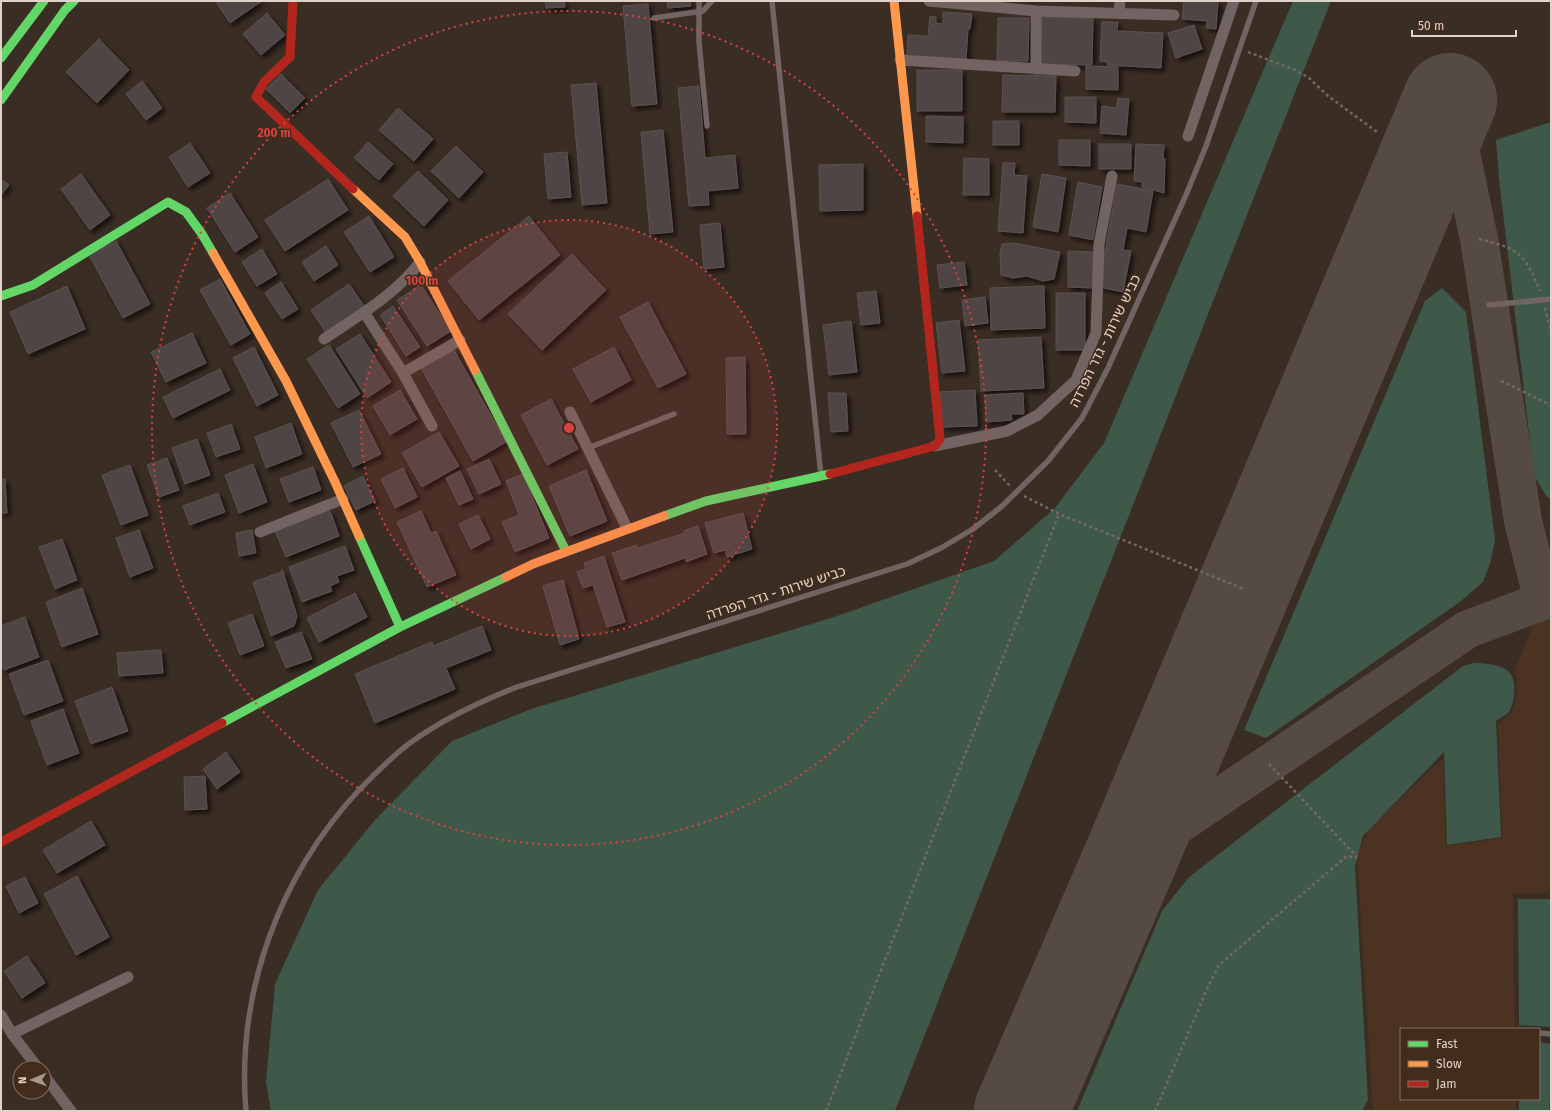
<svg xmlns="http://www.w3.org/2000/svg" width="1552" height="1112" font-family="'Fira Sans','Noto Sans Hebrew',sans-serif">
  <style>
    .built { fill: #4c3220 }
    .green { fill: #3e584a }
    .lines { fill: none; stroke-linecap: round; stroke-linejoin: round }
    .taxiway { stroke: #564a44; stroke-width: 38 }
    .runway { stroke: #564a44; stroke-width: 94 }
    .building { fill: #504544; stroke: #5c5151; filter: url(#shadow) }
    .path { stroke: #746865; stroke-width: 2.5; stroke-dasharray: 3 3; stroke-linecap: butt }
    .lane { stroke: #716462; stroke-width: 5.5 }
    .street { stroke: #716462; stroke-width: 11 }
    .fast { stroke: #63d668; stroke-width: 9 }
    .slow { stroke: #ff974d; stroke-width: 9 }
    .jam { stroke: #b3261e; stroke-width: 9 }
    .ring { fill: none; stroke: #d84240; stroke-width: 2; stroke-dasharray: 2 4 }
    .labels { text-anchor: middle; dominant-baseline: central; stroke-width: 3; stroke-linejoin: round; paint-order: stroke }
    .street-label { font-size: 14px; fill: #e1d2c9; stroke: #422c1c }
    .centre { fill: #d84240; stroke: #422c1c; stroke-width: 2 }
    .ring-label { font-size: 12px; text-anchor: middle; font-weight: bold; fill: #d84240; stroke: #422c1c; stroke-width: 3; stroke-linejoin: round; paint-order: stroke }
  </style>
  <defs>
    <filter id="shadow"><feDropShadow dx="3.5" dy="3.5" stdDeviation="2" flood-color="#0009"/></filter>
  </defs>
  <rect width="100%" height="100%" fill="#3a2d24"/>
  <path class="built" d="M1551,587V893H1513L1515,1029H1401V1099H1516V1111H1373L1357,858L1368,830L1443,758L1446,846L1502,838L1498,724L1511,713L1516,701L1517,686L1515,670L1543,601Z"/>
  <path class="green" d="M1293,1H1331L895,1111H271L266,1082L275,984L318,890L375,820L452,741L531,709L831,618L994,561L1055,508L1104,443Z
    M1551,122V499L1546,496L1534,475L1499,179L1496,140Z
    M1442,288L1466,312L1495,540L1490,564L1483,582L1461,601L1266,738L1244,730L1425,301Z
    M1473,663C1484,663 1498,664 1507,670C1518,678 1515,702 1509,712C1506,715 1500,718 1496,721L1501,837L1447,845L1444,752L1363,836L1355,866L1368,1100L1362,1111H1077L1162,911L1189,877L1463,666Z
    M1518,899H1551V1027L1519,1025Z
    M1539,1042L1551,1044V1086L1549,1111H1519V1099H1539Z"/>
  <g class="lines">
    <path class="taxiway" d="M1131,857L1468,629L1543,601L1523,521L1479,239L1450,100"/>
    <path class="runway" d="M1021,1111L1131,857L1450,100"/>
  </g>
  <path class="building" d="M215,1H262L230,23Z
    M545,1H564L565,7L546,8Z
    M667,1H690L691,6L668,8Z
    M1184,1H1218L1216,29L1206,28L1207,21L1182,19Z
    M648,4L657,104L632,106L623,6Z
    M943,12L972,14L970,29H968L966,60L907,57L908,35L928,36L930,16L936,17V23L943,24Z
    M267,13L285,35L261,55L243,34Z
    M1042,17L1093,18L1092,65L1040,64Z
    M998,18H1029L1028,61H997Z
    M1102,22H1118L1117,31L1163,33L1161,68L1107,65V62L1100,61Z
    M1194,25L1202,49L1176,58L1168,33Z
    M99,39L129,70L97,103L66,72Z
    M1086,66L1118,67V90L1086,89Z
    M917,70H962V111H917Z
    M281,74L305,98L290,113L266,89Z
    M1003,75L1056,76L1055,112H1002Z
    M142,81L162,108L146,120L126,94Z
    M596,83L607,203L582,205L571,85Z
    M699,86L705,158L735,155L738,188L708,191L709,205L689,206L678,88Z
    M1065,97H1096V123L1065,122Z
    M1118,98L1129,99L1126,135L1100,133L1102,106L1116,108Z
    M398,108L433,139L414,161L379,130Z
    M926,116L963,117V143L926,142Z
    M993,121H1019V145H993Z
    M663,130L673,232L650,234L641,132Z
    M1059,140H1090V166L1059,165Z
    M368,142L393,164L379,180L354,158Z
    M190,143L210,173L188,187L169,157Z
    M1099,144H1131V169H1099Z
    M1136,144L1164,145L1163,158L1165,159L1164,193L1142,187V182L1134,181Z
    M456,146L483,172L459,198L431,171Z
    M567,152L571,197L548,199L544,154Z
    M964,158L989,159V195H963Z
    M1003,163H1015L1014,175L1027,176L1023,233L998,231Z
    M863,164V210L820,211L819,165Z
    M418,171L448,200L424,226L393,196Z
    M81,174L110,215L90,230L61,189Z
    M1042,174L1066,178L1058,232L1033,227Z
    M1,179L9,185L1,195Z
    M328,179L348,210L285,251L265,220Z
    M1078,182L1102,187L1093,240L1069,235Z
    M1117,184L1153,191L1146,232L1127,228L1123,250L1131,251L1123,292L1099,287Z
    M230,193L258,237L235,252L207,208Z
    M369,216L394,257L370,272L344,232Z
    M529,216L560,255L479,320L448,281Z
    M720,223L724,267L704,269L700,225Z
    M116,241L150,304L123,318L89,255Z
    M1014,243L1060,252L1054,279L1043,281L1027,276L1013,278L1001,275L1000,253L1002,244Z
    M326,246L338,265L314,281L302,262Z
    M262,249L277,274L257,286L242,262Z
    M1068,251L1093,252V288L1068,287Z
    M572,254L606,290L542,350L508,314Z
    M964,262L967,285L940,288L937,265Z
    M220,279L250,334L231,345L200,290Z
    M281,282L298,309L282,319L265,293Z
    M349,284L365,307L326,333L311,310Z
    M421,285L451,331L427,346L397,300Z
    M67,286L85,329L28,354L10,312Z
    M1044,286L1045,328L991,330L990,288Z
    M876,291L880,323L861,325L857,293Z
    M1056,293H1085V350H1056Z
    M985,297L988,323L965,326L962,300Z
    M648,302L686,374L658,388L620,317Z
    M393,306L420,347L406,356L380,315Z
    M959,320L965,371L942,373L936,323Z
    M851,321L857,372L829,375L823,325Z
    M192,333L206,363L166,382L151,352Z
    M360,334L391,382L367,398L336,349Z
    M1041,337L1044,388L981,391L978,340Z
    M329,345L360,394L338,408L307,359Z
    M254,347L278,395L257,406L233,358Z
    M614,347L631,380L591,402L573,369Z
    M454,350L506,442L473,461L421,368Z
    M745,357L746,434H727L726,358Z
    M220,369L230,390L173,418L163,397Z
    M400,390L417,419L390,435L373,406Z
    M975,390L977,426L942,427L940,392Z
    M828,393H846L848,431L831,432Z
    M1023,393L1024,414H1011L1012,420L986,422L985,395Z
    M551,399L578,449L547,465L521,415Z
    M359,410L381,454L353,467L331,423Z
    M291,423L302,454L266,468L255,437Z
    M231,424L240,449L216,457L207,433Z
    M439,432L459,466L422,487L402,453Z
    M197,439L210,475L185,484L172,448Z
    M167,458L179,490L159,497L147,465Z
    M489,459L501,484L479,494L467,469Z
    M253,464L267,502L239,513L225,475Z
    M130,465L148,515L121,525L102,475Z
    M313,467L321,490L289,502L280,479Z
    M403,468L417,497L395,508L381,479Z
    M586,470L607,521L570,536L549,486Z
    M460,471L473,499L459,505L446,478Z
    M523,474L549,538L515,552L502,522L519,515L506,481Z
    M363,476L375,501L356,510L344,486Z
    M1,479H5L7,513H1Z
    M218,493L225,512L190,525L183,506Z
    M327,510L331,513L339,536L286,557L275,531Z
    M421,511L431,533L436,531L456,575L427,587L397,522Z
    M743,513L752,549L727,557L725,550L714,553L705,523Z
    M478,515L490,539L471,549L459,524Z
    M698,526L707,554L686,562L685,558L622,580L612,553L637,545L638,548L685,533L684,531Z
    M139,530L153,568L130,577L116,538Z
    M252,530L256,553L239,556L236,533Z
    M62,539L77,580L55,589L39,547Z
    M345,546L354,570L337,576L339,582L330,586L332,591L302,602L289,567Z
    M604,556L625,622L607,627L593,585L583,588L577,572L586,569L584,563Z
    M282,569L297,616L294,626L271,636L253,582L282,572Z
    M563,580L579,639L560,645L543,586Z
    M82,588L98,634L62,647L46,602Z
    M355,593L367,617L319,642L307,618Z
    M252,614L264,646L240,655L228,623Z
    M25,617L39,657L4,670L1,662V626Z
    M482,626L491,650L446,668L455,689L375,723L355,674L432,642L433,646Z
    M301,632L312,659L286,668L275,642Z
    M161,650L163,673L119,676L117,653Z
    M48,660L63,701L24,715L9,674Z
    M112,687L128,731L91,744L75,701Z
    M63,709L79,753L47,765L31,721Z
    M226,752L240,772L217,789L203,769Z
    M205,776L207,809L185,810L184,777Z
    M91,821L105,845L57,873L43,850Z
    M77,876L109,937L76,955L44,894Z
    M25,877L38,903L19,913L6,886Z
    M27,956L45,983L22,998L4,971Z"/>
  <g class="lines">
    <path class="path" d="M1248,52L1295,70L1309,78L1328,96L1377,132
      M1479,239C1519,249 1524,252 1540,291
      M1545,308L1551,332
      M1501,381L1551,405
      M995,470L1010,486
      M1024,496L1059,514L1244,589
      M1269,764L1357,857
      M826,1111L1059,514
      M1155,1111L1207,989L1219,965L1347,856L1357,858"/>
    <path class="lane" d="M699,1V42L707,126
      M772,1L821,476
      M654,18L703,11L712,1
      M1489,305L1551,299
      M588,448L674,414
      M1539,1033L1551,1034
      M246,1111C236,993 279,876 359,790C375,774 392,756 410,743C443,719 479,702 517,687L907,564L941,548L973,529L1001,507L1048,461L1082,418L1108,368L1186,195L1206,146L1256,1"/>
    <path class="street" d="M929,1L1036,11L1174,15
      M1119,13L1120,1
      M900,60L1075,71
      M1036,69V11
      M1188,136L1234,1
      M364,312L403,373L432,426
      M324,339C358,316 395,295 420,262
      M403,373L460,340
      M570,412L627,528
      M935,446L1007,431L1038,415L1076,380L1096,333L1099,244L1112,176
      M260,532L343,499
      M1,1015L12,1034L38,1068
      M12,1034L128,977
      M44,1075L71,1111"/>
    <path class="fast" d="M1,58L44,1
      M1,100L65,10L74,1
      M1,296L33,285L168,202L186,212L202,234L213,253
      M475,370L566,551
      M664,516L706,501L830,474
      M359,536L400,627
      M222,723L400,627L506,577"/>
    <path class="slow" d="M894,1L917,216
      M353,189L405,237L420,262L475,370
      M213,253L286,381L335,482L359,536
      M506,577L533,564L664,516"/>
    <path class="jam" d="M293,1L290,57L264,82L256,97L353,189
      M830,474L935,446L940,439L917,216
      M1,842L222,723"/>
  </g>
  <circle cx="569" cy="428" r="208" fill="#d84240" fill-opacity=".12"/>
  <g class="ring">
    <circle cx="569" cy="428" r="208"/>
    <circle cx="569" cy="428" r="417"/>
  </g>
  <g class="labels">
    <g class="street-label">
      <text transform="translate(1105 341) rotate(-64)">כביש שירות - גדר הפרדה</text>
      <text transform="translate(776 593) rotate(-18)">כביש שירות - גדר הפרדה</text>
    </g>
  </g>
  <circle cx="569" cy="428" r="6" class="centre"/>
  <g class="ring-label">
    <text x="274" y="137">200 m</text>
    <text x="422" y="285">100 m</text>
  </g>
  <rect width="1552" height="1112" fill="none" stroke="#e1d2c9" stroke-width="4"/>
  <rect x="1400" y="1028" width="140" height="72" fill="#422c1c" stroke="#826e61"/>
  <rect x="1408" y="1041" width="20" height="6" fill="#63d668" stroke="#826e61"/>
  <text x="1436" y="1048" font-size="12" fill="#e1d2c9">Fast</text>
  <rect x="1408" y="1061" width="20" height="6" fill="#ff974d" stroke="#826e61"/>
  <text x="1436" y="1068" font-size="12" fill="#e1d2c9">Slow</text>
  <rect x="1408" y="1081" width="20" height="6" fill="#b3261e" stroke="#826e61"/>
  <text x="1436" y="1088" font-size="12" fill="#e1d2c9">Jam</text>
  <g transform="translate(32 1080) rotate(268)"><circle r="19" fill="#422c1c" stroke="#826e61"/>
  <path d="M0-3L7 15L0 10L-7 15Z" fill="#a7988f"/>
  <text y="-6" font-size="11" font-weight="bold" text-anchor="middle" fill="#e1d2c9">N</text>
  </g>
  <path d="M1412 30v6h104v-6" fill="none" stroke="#e1d2c9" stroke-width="2"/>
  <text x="1418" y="30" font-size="12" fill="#e1d2c9" stroke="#422c1c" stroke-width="3" paint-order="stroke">50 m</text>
</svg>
